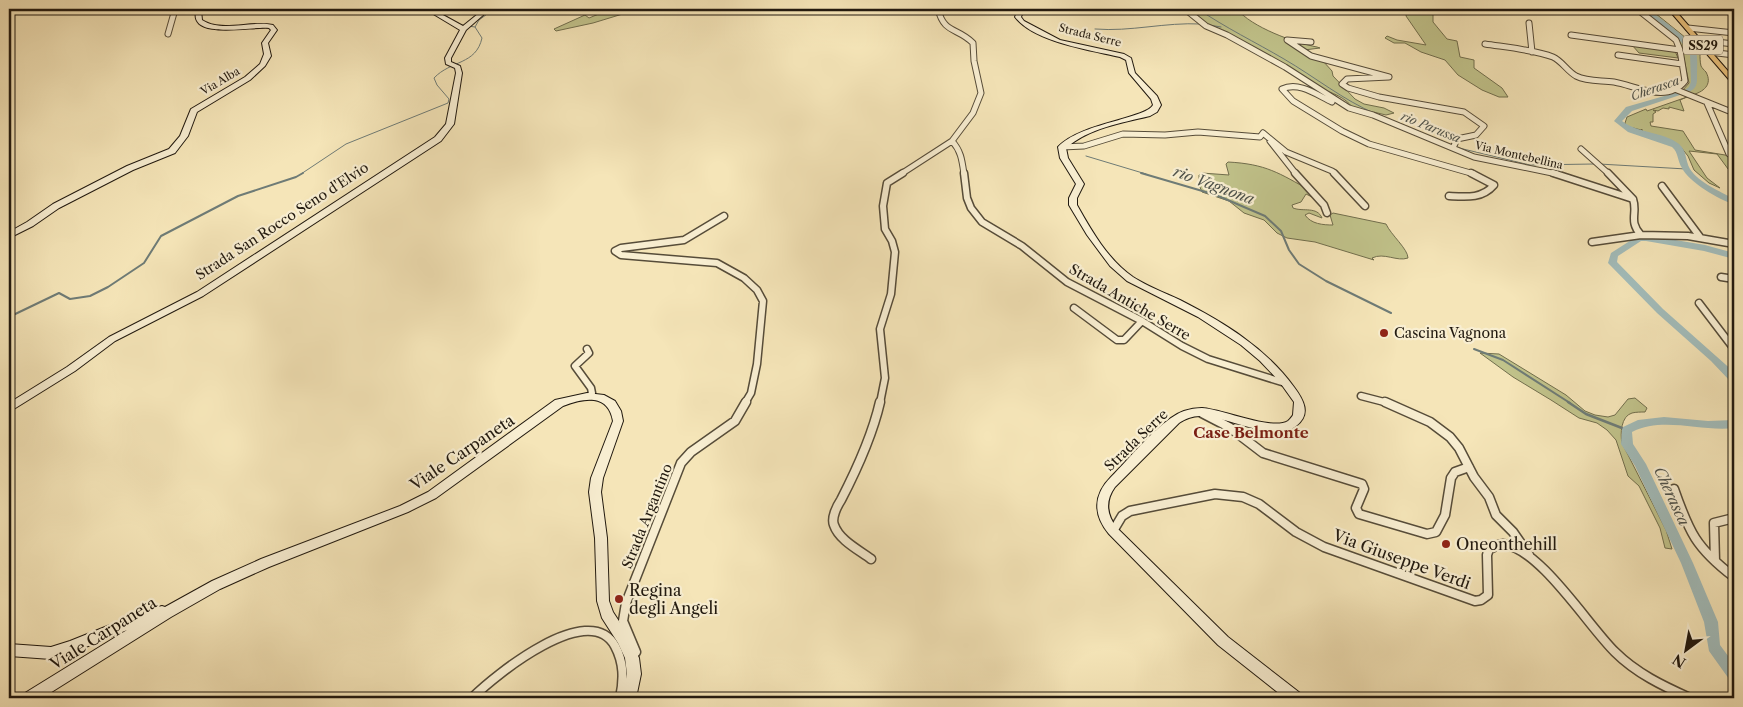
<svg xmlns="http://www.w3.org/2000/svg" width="1743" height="707" font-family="'Libre Caslon Text',serif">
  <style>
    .green { fill: #c1c38b; stroke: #716e4d }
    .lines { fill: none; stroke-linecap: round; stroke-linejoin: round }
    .stream-far2 { stroke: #6e7b76; stroke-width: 1 }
    .stream-far1 { stroke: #6e7b76; stroke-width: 2 }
    .stream { stroke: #6e7b76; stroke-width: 2.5 }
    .river { fill: #a2bcba; fill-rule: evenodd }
    .street-far2-casing { stroke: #564c39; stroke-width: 7 }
    .street-far1-casing { stroke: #564c39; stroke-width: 9 }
    .street-casing { stroke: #564c39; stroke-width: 11 }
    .secondary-casing { stroke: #21190f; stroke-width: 2 }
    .primary-casing { stroke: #21190f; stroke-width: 2 }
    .street-far2 { stroke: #f8eed1; stroke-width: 5 }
    .street-far1 { stroke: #f8eed1; stroke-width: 6 }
    .street { stroke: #f8eed1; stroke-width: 8 }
    .secondary { fill: #f8eed1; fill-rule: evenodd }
    .primary { fill: #eac27c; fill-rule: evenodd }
    .poi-dot { fill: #8f2418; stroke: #f8eed1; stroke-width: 2 }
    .labels { text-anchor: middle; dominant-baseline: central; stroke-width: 4.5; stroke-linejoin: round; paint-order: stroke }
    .far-street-label { font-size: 11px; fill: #21190f; stroke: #f8eed1 }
    .shield { fill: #f8eed1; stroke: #625949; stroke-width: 1 }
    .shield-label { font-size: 12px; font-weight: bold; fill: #21190f }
    .far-water-label { font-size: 12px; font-style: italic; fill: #4e524b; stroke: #f8eed1 }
    .street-label { font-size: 14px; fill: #21190f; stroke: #f8eed1 }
    .poi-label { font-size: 14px; fill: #21190f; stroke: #f8eed1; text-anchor: start }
    .water-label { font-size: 15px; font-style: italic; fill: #4e524b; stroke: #f8eed1 }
    .neighbourhood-label { font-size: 15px; font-weight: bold; fill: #7a1f14; stroke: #f8eed1 }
    .near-street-label { font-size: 16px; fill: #21190f; stroke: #f8eed1 }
    .near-poi-label { font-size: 16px; fill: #21190f; stroke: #f8eed1; text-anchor: start }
  </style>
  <rect width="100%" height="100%" fill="#f5e5b8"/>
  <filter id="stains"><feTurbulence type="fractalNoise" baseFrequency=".004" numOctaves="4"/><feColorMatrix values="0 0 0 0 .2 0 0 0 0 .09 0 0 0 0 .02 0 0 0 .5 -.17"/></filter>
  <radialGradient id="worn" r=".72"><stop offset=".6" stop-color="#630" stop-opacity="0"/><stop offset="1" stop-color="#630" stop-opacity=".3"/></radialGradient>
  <path class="green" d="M611,9H639L593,23L556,31L554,29L585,15L589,18Z
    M1187,9H1237C1251,27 1295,43 1317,47L1320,48L1304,50L1323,61L1332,71L1333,76L1355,99L1364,104L1384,108L1394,113L1386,115L1352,107C1346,98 1331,92 1321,89L1213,29Z
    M1407,9H1433V22L1447,39L1457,41L1460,57L1474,60V68L1502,88L1508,97H1499L1482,90L1458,75L1445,60L1421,52L1405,43H1394L1385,38L1387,36L1397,40L1426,45L1406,16Z
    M1639,9H1650L1686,38L1696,39L1707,52L1700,54C1700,57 1700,62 1701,66C1702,68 1704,70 1706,72C1713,85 1703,92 1692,95L1682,91L1689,83L1682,49L1678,40Z
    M1632,45L1675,51L1678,58L1639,53Z
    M1687,97L1680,100L1684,111L1669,107V109L1663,108L1658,111L1653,110L1656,112L1653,114V122H1650L1651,126L1683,131L1695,150L1731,156L1734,162V177L1717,154L1689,151L1707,178L1720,188L1709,183L1694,170L1688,156L1679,145L1642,131V129L1641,130L1626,126L1625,123L1627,117L1646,109L1647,111Z
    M1228,162C1266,164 1279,173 1311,191L1314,198L1306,194L1301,202L1292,205L1293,208C1303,212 1317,206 1322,218L1309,213L1305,215C1311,224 1323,225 1333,225L1330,215L1333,213L1386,224C1391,235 1408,249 1408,258C1397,262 1384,252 1372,258L1374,260L1315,242L1287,238L1277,233L1264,220L1244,213L1229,201L1202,192L1199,185V175L1202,173L1229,175L1226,164Z
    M1480,353L1499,354L1566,395L1585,411L1595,415L1608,417L1615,415L1628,399L1635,398L1647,408L1645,412C1641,412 1636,412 1632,413C1621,416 1620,434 1622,443L1666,530L1672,549L1665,548L1660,528L1639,486L1628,476L1616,440L1607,430L1597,423L1579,418L1551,400L1513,377Z"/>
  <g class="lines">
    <path class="stream-far2" d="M432,9L443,15
      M1198,9C1226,28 1255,42 1284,59C1315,77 1343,100 1376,114
      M461,25L475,27
      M1209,25L1221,27
      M1095,29C1131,32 1165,22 1201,24
      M1459,148L1530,165L1594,164
      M1086,156L1146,174
      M1599,164L1686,169
      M301,174L346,144L448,103L449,99L437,85L434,78C451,60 476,65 482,38L475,27L479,20L494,9"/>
    <path class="stream-far1" d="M1141,173L1216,195L1265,216L1281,231L1289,250L1299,264L1326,281L1391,313
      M9,317L59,293L70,299L90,296L108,287L144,263L161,236L238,196L296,177L303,173
      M1426,331L1435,335
      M1474,349L1503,360L1570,403"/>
    <path class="stream" d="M1568,402L1586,414L1627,430"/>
    <path class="river" d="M1641,9H1648C1659,18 1692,39 1696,53C1698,59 1697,67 1697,73C1697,82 1698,88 1689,92L1632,111L1622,121C1639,134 1662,131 1679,144C1687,151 1685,160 1690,169C1699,183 1720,191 1734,199V204C1719,200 1689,182 1682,168C1677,161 1679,153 1672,147L1628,132L1614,121L1626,107L1685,90L1689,87L1691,82L1690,53C1678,34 1656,24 1641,9Z
      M1646,235L1705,245L1734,253V259L1704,251L1646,241H1641L1618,256L1617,262L1663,309L1734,372V382L1730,381L1711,361L1657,313L1608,263L1611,253L1636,237Z
      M1664,417L1708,421L1734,420V428C1701,432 1663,416 1632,432L1633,444L1646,464L1693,563L1718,622L1720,645L1734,664V681L1729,679L1709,651L1704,622L1681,563L1635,466L1621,444L1622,430L1623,427L1638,420Z"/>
    <defs>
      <path id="street-far2" d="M1185,9L1206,26L1227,35L1285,67L1349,108L1373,115L1474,157L1557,174
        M1529,23L1532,52
        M1688,28L1734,33
        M168,34L174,13L169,9
        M1571,35L1680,50
        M1698,40L1734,44
        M1311,42L1287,40L1311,56L1389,77L1347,79L1342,84L1348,88L1379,97L1464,112L1484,126L1476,135L1457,139L1453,148
        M1485,44C1504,47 1536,50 1553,57C1562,61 1567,71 1576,76C1588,82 1602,80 1614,82C1637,86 1667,104 1685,81L1680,50L1676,40L1637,9
        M1709,52L1734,55
        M1618,55L1682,64
        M1677,90L1734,113
        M1332,102C1317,95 1299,81 1282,89L1293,101L1342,131L1369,144L1474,174
        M1707,103L1729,154H1734
        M1263,133L1286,152L1332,171L1335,174
        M952,141C961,151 962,160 964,174
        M1270,141L1296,174
        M1062,147L1084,146L1123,134L1165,135L1198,132L1260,137L1263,133
        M1581,149L1609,174
        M901,174L952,141L973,113L981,93L974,61L973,43C957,27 944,34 938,9"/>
      <path id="street-far1" d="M964,173L967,198L971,208L982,222L1022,246L1067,282L1142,321L1182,346L1208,359L1285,383
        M1295,173L1324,205L1327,213
        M1334,173L1365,206
        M1553,173L1633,199C1638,213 1628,221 1641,235L1688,236L1734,244
        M1608,173L1633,199
        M1662,186L1700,237
        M1449,196C1466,197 1482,199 1494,185L1471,173
        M724,216L684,240L621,248L615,251L621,255L717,263L744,278L757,290L763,301L757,364L751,393L745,403
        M1592,242L1641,235
        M1721,277L1734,279
        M1699,303L1734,349
        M1074,308L1117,340H1124L1142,321
        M587,349L589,353L575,366L591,388L592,393L590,396
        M1361,396L1388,403
        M880,403L885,378L880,329L891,294L895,252L892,241L885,229L883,206L887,183L903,173"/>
      <path id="street" d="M1385,402L1430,422L1450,437L1459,448L1474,477L1489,497L1496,515L1513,532L1529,555
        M1202,413L1229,427L1263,453L1362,484L1364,489L1356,508L1359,514L1427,534L1436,532L1445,515L1451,478L1455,472L1469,467
        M1674,489C1689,532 1696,548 1734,577
        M1113,531L1122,516L1130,511L1215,494L1243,497L1259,504L1296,532L1324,547L1475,601L1481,600L1488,595L1487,555L1489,549C1493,548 1499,544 1503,544C1540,548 1589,627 1615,652C1636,673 1663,686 1690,698
        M871,559C859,550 839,540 834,525C831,518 837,506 841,500C857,469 872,437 880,402
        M1715,561L1714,523L1734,518
        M632,657L636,652L623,621L626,603L681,463L691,452L735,421L746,402
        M472,698C495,675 589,599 615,646C624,663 624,679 620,698"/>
      <path id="secondary" d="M193,9L201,10L202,20C222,33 251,20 273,25L277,30L268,43L271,56L265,66L250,80L197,112L188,136L175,153L133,170L59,208L33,226L9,238V232L27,222L53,204L127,166L169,149L180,136L191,109L245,77L260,64L264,54L262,43L271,30L269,28C253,26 190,40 196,12Z
        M425,9H432L463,26L484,9H490L466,30L451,58V62L460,66L462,73L454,124L441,141L203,296L115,341L75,371L9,412V403L67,367L109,337L197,292L435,137L446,124L456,73L455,68L446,64L445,58L460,30Z
        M1018,9H1024L1021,17L1024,21L1060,40L1124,54L1131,58L1135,73L1157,96L1161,105L1157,112L1150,116C1121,123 1089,128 1066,148L1068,158L1084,184L1077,198V205C1091,230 1108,260 1133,277C1147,286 1165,293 1180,300C1223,322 1265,347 1294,387C1303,399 1312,414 1296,426C1275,443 1224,415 1200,416C1192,416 1185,419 1179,423L1115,487C1105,501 1106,514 1117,528L1228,637L1300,693L1302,698H1285L1218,645L1109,534C1093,515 1093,495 1111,477C1129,459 1161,419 1184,411C1190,409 1196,408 1202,408C1222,409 1272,431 1288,421C1290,419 1292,417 1293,415L1294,402L1279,381L1260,361L1241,345L1198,317L1127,281L1110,266L1087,235L1069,205V198L1076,184L1060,158L1058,147C1080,123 1145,119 1153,105L1151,99L1129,73L1126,60L1120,57C1090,50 1034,42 1015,17Z
        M587,393L604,395L615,401L621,411L623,421L603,478L601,492L607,538L609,601L613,612L628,635L639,658L641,674L636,698H622L627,674L625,658L618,643L602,618L597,601L595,538L589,492L591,478L613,421C608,393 584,398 563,406L436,498L408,512L269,567L220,589L171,617L42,698H23L25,693L127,630L76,651L51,659L9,656V644L51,647L70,641L150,609L162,606L165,607L212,581L261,559L400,506L428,492L555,400Z"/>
      <path id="primary" d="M1668,9H1674L1734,78V84L1732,83Z"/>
    </defs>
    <use href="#street-far2" class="street-far2-casing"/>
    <use href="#street-far1" class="street-far1-casing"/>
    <use href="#street" class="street-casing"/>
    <use href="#secondary" class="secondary-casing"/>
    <use href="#primary" class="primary-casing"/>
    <use href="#street-far2" class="street-far2"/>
    <use href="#street-far1" class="street-far1"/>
    <use href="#street" class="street"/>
    <use href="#secondary" class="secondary"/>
    <use href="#primary" class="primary"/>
  </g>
  <g class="poi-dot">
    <circle cx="1384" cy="333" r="5"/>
    <circle cx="1446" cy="544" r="5"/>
    <circle cx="619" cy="599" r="5"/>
  </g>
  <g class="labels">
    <g class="far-street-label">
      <text transform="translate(1090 35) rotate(14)">Strada Serre</text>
      <text transform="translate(220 81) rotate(-31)">Via Alba</text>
      <text transform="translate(1519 155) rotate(13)">Via Montebellina</text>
    </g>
    <rect class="shield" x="1683" y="35.5" width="40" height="19" rx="4"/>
    <g class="shield-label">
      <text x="1703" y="45">SS29</text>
    </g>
    <g class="far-water-label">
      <text transform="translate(1655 88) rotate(-19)">Cherasca</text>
      <text transform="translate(1431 127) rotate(22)">rio Parussa</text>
    </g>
    <g class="street-label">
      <text transform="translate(282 221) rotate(-33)">Strada San Rocco Seno d'Elvio</text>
      <text transform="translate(1130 302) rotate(30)">Strada Antiche Serre</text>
      <text transform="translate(1136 440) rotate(-44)">Strada Serre</text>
      <text transform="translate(647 516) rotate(-68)">Strada Argantino</text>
    </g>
    <g class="poi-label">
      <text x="1394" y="333">Cascina Vagnona</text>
    </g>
    <g class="water-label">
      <text transform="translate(1214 185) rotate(20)">rio Vagnona</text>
      <text transform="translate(1672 496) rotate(65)">Cherasca</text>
    </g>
    <g class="neighbourhood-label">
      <text x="1251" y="432">Case Belmonte</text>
    </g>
    <g class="near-street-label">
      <text transform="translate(462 452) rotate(-34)">Viale Carpaneta</text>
      <text transform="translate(1402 559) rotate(20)">Via Giuseppe Verdi</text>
      <text transform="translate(103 633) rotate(-32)">Viale Carpaneta</text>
    </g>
    <g class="near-poi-label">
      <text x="1456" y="544">Oneonthehill</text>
      <text x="629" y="590">Regina<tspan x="629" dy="18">degli Angeli</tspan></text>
    </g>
  </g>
  <rect width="1743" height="707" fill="none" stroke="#f5e5b8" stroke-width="30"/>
  <rect x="10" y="10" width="1723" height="687" fill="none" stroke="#21190f" stroke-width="2.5"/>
  <rect x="15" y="15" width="1713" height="677" fill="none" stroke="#21190f"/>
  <g transform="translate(1686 650) rotate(212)" stroke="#f8eed1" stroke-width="4" paint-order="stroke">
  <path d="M0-4L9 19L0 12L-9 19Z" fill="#21190f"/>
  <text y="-8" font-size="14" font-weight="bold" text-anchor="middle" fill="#21190f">N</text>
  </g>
  <rect width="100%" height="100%" filter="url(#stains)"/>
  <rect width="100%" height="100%" fill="url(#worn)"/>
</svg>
